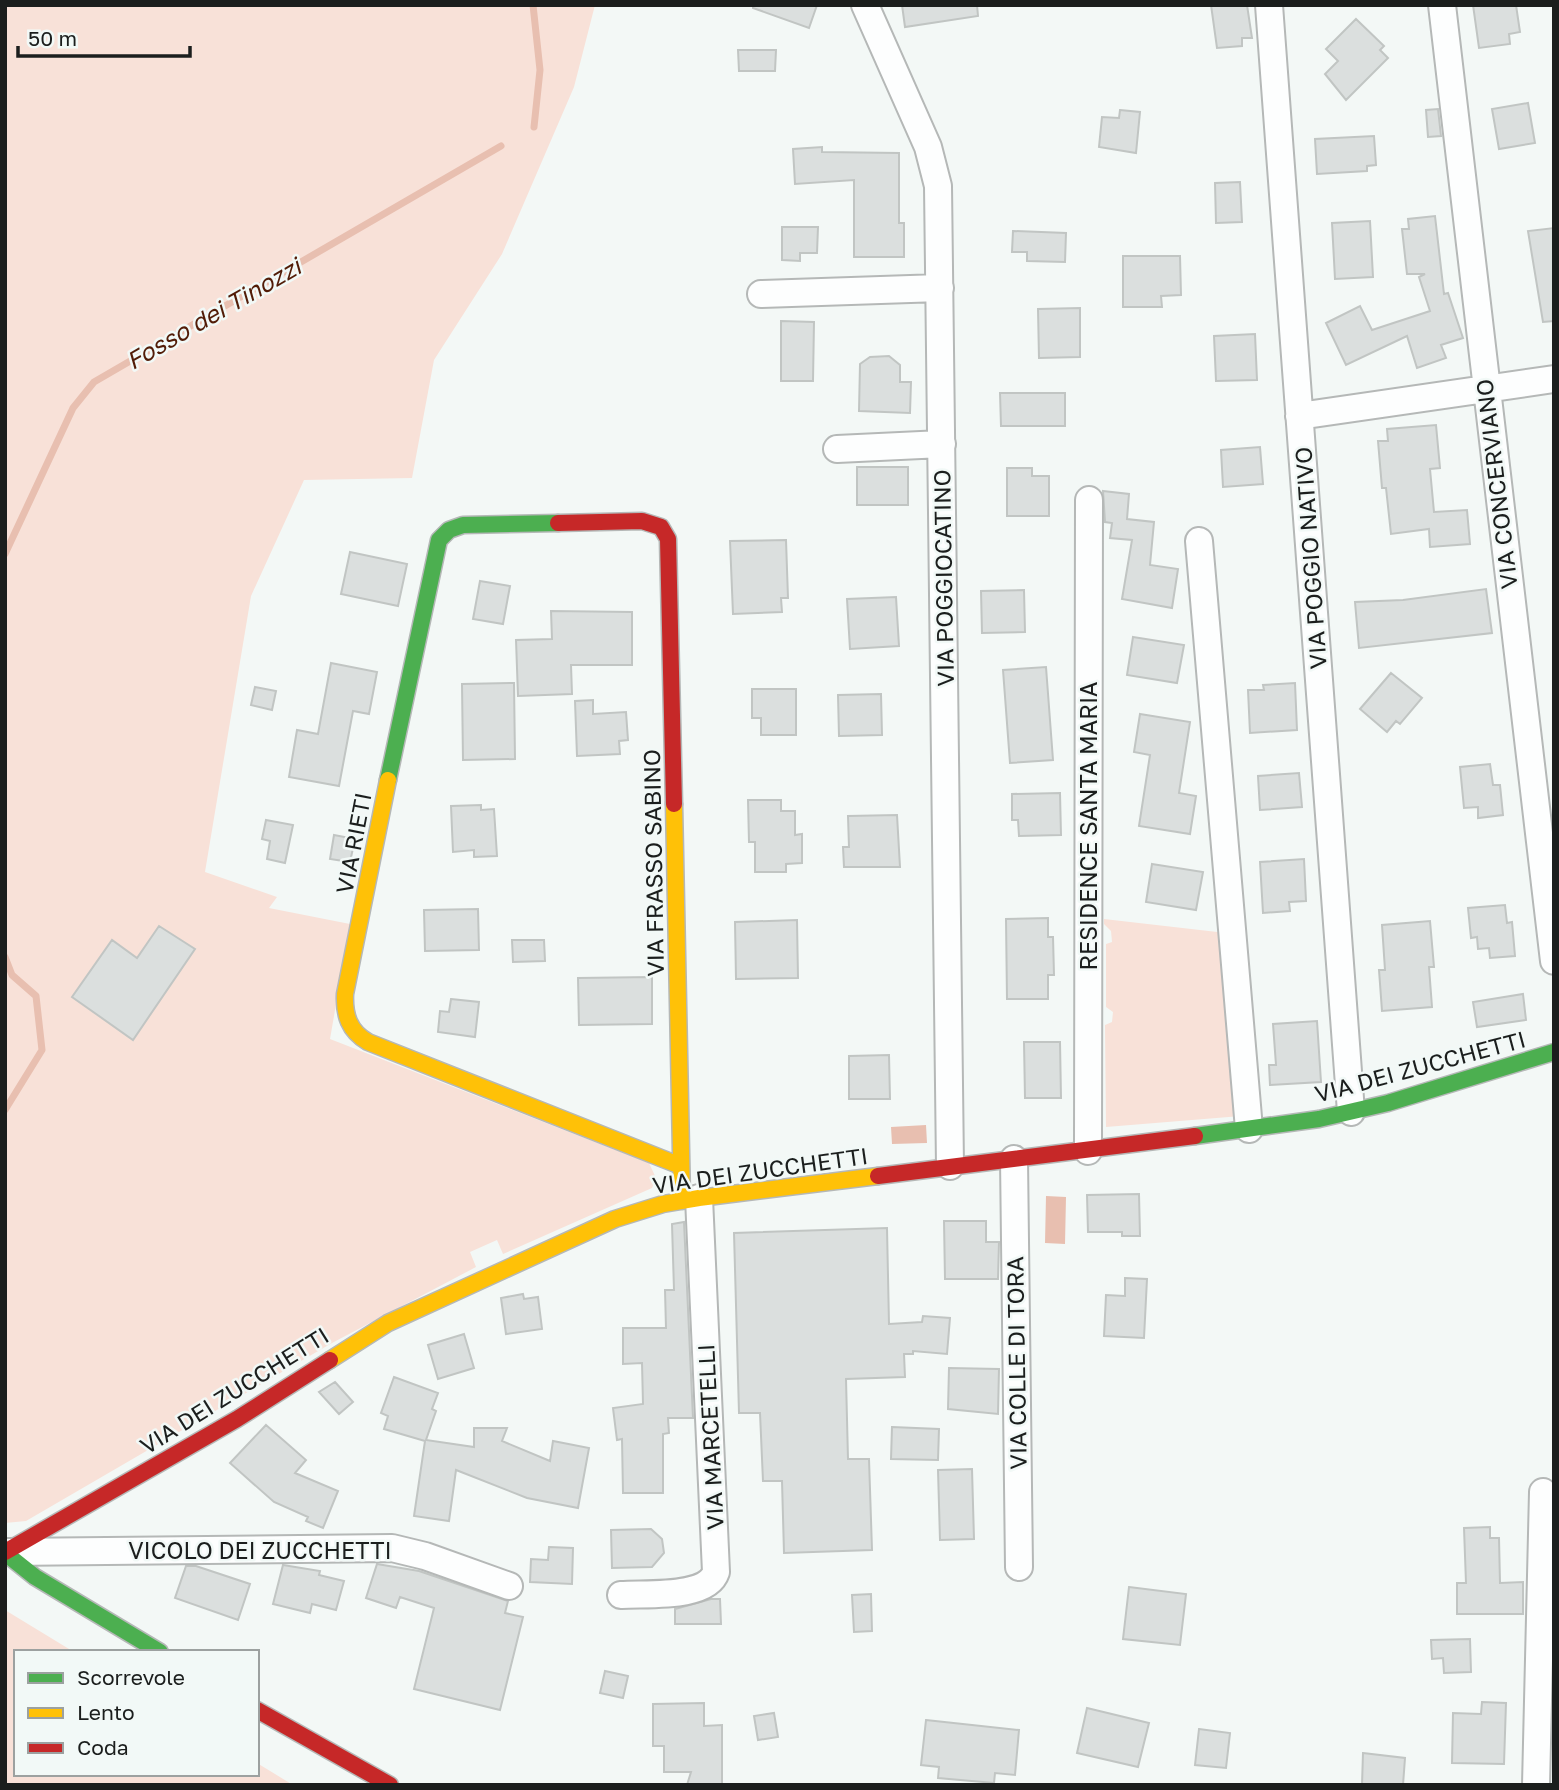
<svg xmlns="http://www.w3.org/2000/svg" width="1559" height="1790" font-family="'Golos Text',sans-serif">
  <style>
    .green { fill: #f8e1d8 }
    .water { fill: #e8bfb0 }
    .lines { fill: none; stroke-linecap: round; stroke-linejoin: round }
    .stream { stroke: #e8bfb0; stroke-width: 7 }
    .building { fill: #dbdfde; stroke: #c1c5c3; stroke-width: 2 }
    .street-casing { stroke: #b5b8b7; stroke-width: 30 }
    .fast-casing { stroke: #b5b8b7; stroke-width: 19 }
    .slow-casing { stroke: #b5b8b7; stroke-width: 19 }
    .jam-casing { stroke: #b5b8b7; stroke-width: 19 }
    .street { stroke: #fdfefe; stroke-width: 26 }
    .fast { stroke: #4caf50; stroke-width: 16 }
    .slow { stroke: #ffc107; stroke-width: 16 }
    .jam { stroke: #c62828; stroke-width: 16 }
    .labels { text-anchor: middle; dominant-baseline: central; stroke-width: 5; stroke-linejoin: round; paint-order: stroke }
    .street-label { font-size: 23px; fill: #1b1e1d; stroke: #f2f9f7 }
    .water-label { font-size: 24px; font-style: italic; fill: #521c07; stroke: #f2f9f7 }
  </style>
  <rect width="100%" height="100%" fill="#f3f8f6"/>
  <path class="green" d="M5,5H595L574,87L502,254L434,360L412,478L304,480L251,596L205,872L277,897L269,908L350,924L330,1039L649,1163L656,1178L652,1188L503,1254L497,1240L470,1252L476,1267L332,1343L26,1521L5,1523Z
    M1104,919L1226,933L1241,1116L1106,1127L1105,1025L1112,1022L1113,1012L1106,1007V944L1112,942L1111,931L1104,924Z
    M5,1610L74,1652H16V1774H257V1763L293,1785H5Z"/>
  <path class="water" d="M926,1125L927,1143L892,1144L891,1127Z
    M1046,1196L1066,1197L1065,1244L1045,1243Z"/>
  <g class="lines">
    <path class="stream" d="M533,5L540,70L534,127
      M5,554L73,408L94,382L501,146
      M5,957L12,975L36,996L42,1050L5,1110"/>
  </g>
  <path class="building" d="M753,5H817L809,28L753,8Z
    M902,5H977L978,16L905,27Z
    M1211,5H1247L1252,38H1242V46L1217,48Z
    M1473,5H1516L1520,32L1509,34L1510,44L1479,48Z
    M1356,19L1384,46L1380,50L1388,58L1346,100L1325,74L1338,61L1326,49Z
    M738,50H776L775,71H739Z
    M1528,103L1535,143L1499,149L1492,109Z
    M1438,109L1441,136L1428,137L1426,110Z
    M1120,110L1140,112L1136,153L1099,147L1102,117L1119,118Z
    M1374,136L1376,165L1367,166V171L1317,174L1315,139Z
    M822,147V152L899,153V223H904V257H854V180L795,184L793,149Z
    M1240,182L1242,222L1216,223L1215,183Z
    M1435,216L1444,294L1448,293L1463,338L1441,345L1446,358L1417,368L1407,336L1346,365L1326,323L1360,306L1372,330L1430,311L1419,277L1425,274H1407L1402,229H1409L1408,219Z
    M1370,221L1373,277L1335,279L1332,223Z
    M782,227H818L817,253H800V261L782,260Z
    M1554,228V321L1543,322L1528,231Z
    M1013,231L1066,233L1065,262L1027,261V252H1012Z
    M1123,256H1180L1181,295L1161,296L1162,307H1123Z
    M1080,308V357L1039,358L1038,309Z
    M781,321L814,322L813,381H781Z
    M1255,334L1257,380L1216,381L1214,336Z
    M889,356L900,365V382H911L910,413L859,411L860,364L870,357Z
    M1000,393H1065V426H1001Z
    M1436,425L1440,468L1430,469L1434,512L1467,510L1470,544L1430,547L1429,529L1391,534L1386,488H1382L1378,441H1388L1387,429Z
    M1260,447L1263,484L1223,487L1221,450Z
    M857,467H908V505H857Z
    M1007,468H1032V476H1049V516H1007Z
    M1103,491L1129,494L1127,519L1154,522L1150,565L1178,569L1172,608L1122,599L1132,540L1110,538L1112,523L1105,522Z
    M786,540L788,598H781L782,612L733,614L730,541Z
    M350,552L407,564L398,606L341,594Z
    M480,581L510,586L503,624L473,619Z
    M1486,589L1492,633L1359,648L1355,602L1403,600Z
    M1024,590L1025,632L982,633L981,591Z
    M896,597L899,646L850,649L847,599Z
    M551,611L632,612V665H571L572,694L518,696L516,640L552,639Z
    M1133,637L1184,645L1177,683L1127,675Z
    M331,663L377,672L369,714L353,711L339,786L289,777L297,730L318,734Z
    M1046,667L1053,760L1010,763L1003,670Z
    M1391,673L1422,698L1400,724L1396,721L1387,732L1360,709Z
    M514,683L515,759L463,760L462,684Z
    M1295,683L1297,730L1250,733L1248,690H1264L1263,685Z
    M255,687L276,691L272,710L251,705Z
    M752,689H796V735H761V718H752Z
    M881,694L882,735L839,736L838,695Z
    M593,700V714L626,712L628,740L619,741L620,754L577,756L575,701Z
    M1140,714L1190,722L1179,793L1196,796L1190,834L1139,826L1150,755L1134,752Z
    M1490,764L1493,785H1500L1503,815L1478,818V807L1464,808L1460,767Z
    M1299,773L1302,807L1260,810L1258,776Z
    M1060,793L1061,835L1019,836L1018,820H1012V794Z
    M748,800H781V811H795V835L802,834V863L786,864V872H755V842H749Z
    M481,805V810L494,809L497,856L474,857V850L453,852L451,806Z
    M897,815L900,867H844L843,847H849L848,816Z
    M266,820L293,825L285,863L267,859L270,841L262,839Z
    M334,835L355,839L350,862L330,859Z
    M1304,859L1306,901L1289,902L1290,911L1263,913L1260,862Z
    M1152,864L1203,872L1196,910L1146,902Z
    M1505,905L1507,923L1512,922L1515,956L1490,958L1489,948L1478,949L1477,937L1471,938L1468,908Z
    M478,909L479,950L425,951L424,910Z
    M1048,918V937H1053L1054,975H1048V999H1007L1006,919Z
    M797,920L798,978L736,979L735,922Z
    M1430,921L1434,967H1429L1432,1007L1382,1011L1379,970H1385L1382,925Z
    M159,926L195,949L133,1040L72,997L112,940L137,958Z
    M512,940H544L545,961L513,962Z
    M652,977V1024L579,1025L578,978Z
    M1523,994L1526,1020L1477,1027L1473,1002Z
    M451,999L479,1002L475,1037L438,1032L440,1011L449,1012Z
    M1317,1021L1321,1082L1270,1085L1269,1065H1276L1273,1024Z
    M1024,1042H1060L1061,1098H1025Z
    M889,1055L890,1099H849V1056Z
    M1139,1194L1140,1236H1122V1232H1088L1087,1195Z
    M944,1221H986V1242H999L998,1279H945Z
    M684,1222L693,1418H668L669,1433L663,1434V1493H623L622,1439L617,1440L613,1408L643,1404L642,1363L623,1364V1328H666L665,1290H674L672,1224Z
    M887,1228L889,1324L922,1322L923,1316L950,1318L947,1354L913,1351V1354H904L905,1377L846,1379L848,1459H869L872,1550L784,1553L782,1481H763L760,1413H739L734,1233Z
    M1125,1278L1147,1279L1144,1338L1104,1336L1106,1295L1125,1296Z
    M523,1294L524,1299L538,1297L542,1329L506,1334L501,1298Z
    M464,1334L474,1368L438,1379L428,1345Z
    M949,1368L999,1369L998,1414L948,1409Z
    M394,1377L438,1393L432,1409L436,1411L426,1440L474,1447V1428H507L502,1441L550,1461L553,1441L589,1448L578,1508L527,1498L456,1470L449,1521L414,1516L425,1441L384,1429L388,1416L381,1413Z
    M335,1382L353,1402L339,1414L319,1392Z
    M266,1425L306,1460L295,1473L338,1491L323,1528L306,1521L308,1517L274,1502L230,1463Z
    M892,1427L939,1429L938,1460L891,1459Z
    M972,1469L974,1539L940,1540L938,1470Z
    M1490,1527V1538H1499L1500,1583L1523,1582V1614H1457V1583H1466L1464,1528Z
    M651,1529L662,1539L664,1553L652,1567L612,1568L611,1530Z
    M549,1547L573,1548L572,1584L530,1582L531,1559L548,1560Z
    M377,1564L419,1571L508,1601L505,1613L523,1617L500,1710L414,1689L434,1608L400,1597L396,1608L366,1598Z
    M283,1565L320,1571L319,1575L344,1581L336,1610L312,1604L310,1613L273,1604Z
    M186,1566H196L250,1584L238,1620L175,1598Z
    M1129,1587L1186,1594L1180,1645L1123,1639Z
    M871,1594L872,1631L854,1632L852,1595Z
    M711,1599H720L721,1624H675V1609Z
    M1470,1639L1471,1672L1444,1673L1443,1658L1432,1659L1431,1640Z
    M605,1671L628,1676L623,1698L600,1693Z
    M1482,1702L1506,1703L1504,1764L1452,1763L1453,1713L1481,1714Z
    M704,1703V1726L722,1725V1785H687L691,1772H664V1746H653V1704Z
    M1087,1708L1149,1723L1138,1767L1077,1753Z
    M774,1713L778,1737L758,1740L754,1716Z
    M926,1720L1019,1730L1015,1775L995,1773L994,1783L938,1778L939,1767L921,1765Z
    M1199,1729L1230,1733L1226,1768L1195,1765Z
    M1363,1753L1405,1758L1403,1785H1362Z"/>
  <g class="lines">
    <defs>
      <path id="street" d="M865,5L928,147L938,186L950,1166
        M1269,5L1351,1112
        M1442,5L1554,961
        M761,294L940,288
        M1299,416L1554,379
        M837,449L942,444
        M1199,541L1249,1129
        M1088,1151L1089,500
        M1014,1159L1019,1567
        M7,1552L392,1548L425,1556L509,1586
        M621,1595C646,1593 707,1599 716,1572L699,1198
        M1536,1785L1543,1492"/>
      <path id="fast" d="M388,780L439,540L449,530L463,525L558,523
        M1195,1136L1319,1119L1388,1103L1554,1052
        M5,1553L35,1577L160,1652"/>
      <path id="slow" d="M388,780L345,994C344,1015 349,1031 368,1042L681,1166
        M674,804L682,1201
        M330,1360L388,1323L615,1219L663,1204L699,1198L878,1176"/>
      <path id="jam" d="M558,523L642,521L661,527L668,539L674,804
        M878,1176L1195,1136
        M5,1552L237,1419L330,1360
        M257,1710L390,1785"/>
    </defs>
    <use href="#street" class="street-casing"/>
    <use href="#fast" class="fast-casing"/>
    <use href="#slow" class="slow-casing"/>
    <use href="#jam" class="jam-casing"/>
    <use href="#street" class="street"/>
    <use href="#fast" class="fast"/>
    <use href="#slow" class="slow"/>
    <use href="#jam" class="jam"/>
  </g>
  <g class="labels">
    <g class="street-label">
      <text transform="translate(1496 484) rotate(-97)">VIA CONCERVIANO</text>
      <text transform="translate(1310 558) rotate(-94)">VIA POGGIO NATIVO</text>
      <text transform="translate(943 578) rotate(-91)">VIA POGGIOCATINO</text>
      <text transform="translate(1088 826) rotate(-90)">RESIDENCE SANTA MARIA</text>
      <text transform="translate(353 843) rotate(-79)">VIA RIETI</text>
      <text transform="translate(653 863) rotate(-91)">VIA FRASSO SABINO</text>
      <text transform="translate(1420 1066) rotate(-15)">VIA DEI ZUCCHETTI</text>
      <text transform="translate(760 1170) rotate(-8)">VIA DEI ZUCCHETTI</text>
      <text transform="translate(1016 1363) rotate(-91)">VIA COLLE DI TORA</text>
      <text transform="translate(234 1390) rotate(-32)">VIA DEI ZUCCHETTI</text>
      <text transform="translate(710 1437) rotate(-93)">VIA MARCETELLI</text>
      <text x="260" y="1550">VICOLO DEI ZUCCHETTI</text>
    </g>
    <g class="water-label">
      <text transform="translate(213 313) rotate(-30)">Fosso dei Tinozzi</text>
    </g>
  </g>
  <rect width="1559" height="1790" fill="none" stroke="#1b1e1d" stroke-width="14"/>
  <rect x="14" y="1650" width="245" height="126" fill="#f2f9f7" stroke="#9ca1a0" stroke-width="2"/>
  <rect x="28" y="1673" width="35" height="10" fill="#4caf50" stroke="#9ca1a0" stroke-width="2"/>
  <text x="77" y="1685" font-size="21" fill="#1b1e1d">Scorrevole</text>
  <rect x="28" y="1708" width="35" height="10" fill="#ffc107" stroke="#9ca1a0" stroke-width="2"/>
  <text x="77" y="1720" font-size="21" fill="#1b1e1d">Lento</text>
  <rect x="28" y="1743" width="35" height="10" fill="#c62828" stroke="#9ca1a0" stroke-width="2"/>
  <text x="77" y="1755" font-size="21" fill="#1b1e1d">Coda</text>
  <path d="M18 46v10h172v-10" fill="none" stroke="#1b1e1d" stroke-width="3.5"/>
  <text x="28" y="46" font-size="21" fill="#1b1e1d" stroke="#f2f9f7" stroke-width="5" paint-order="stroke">50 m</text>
</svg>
